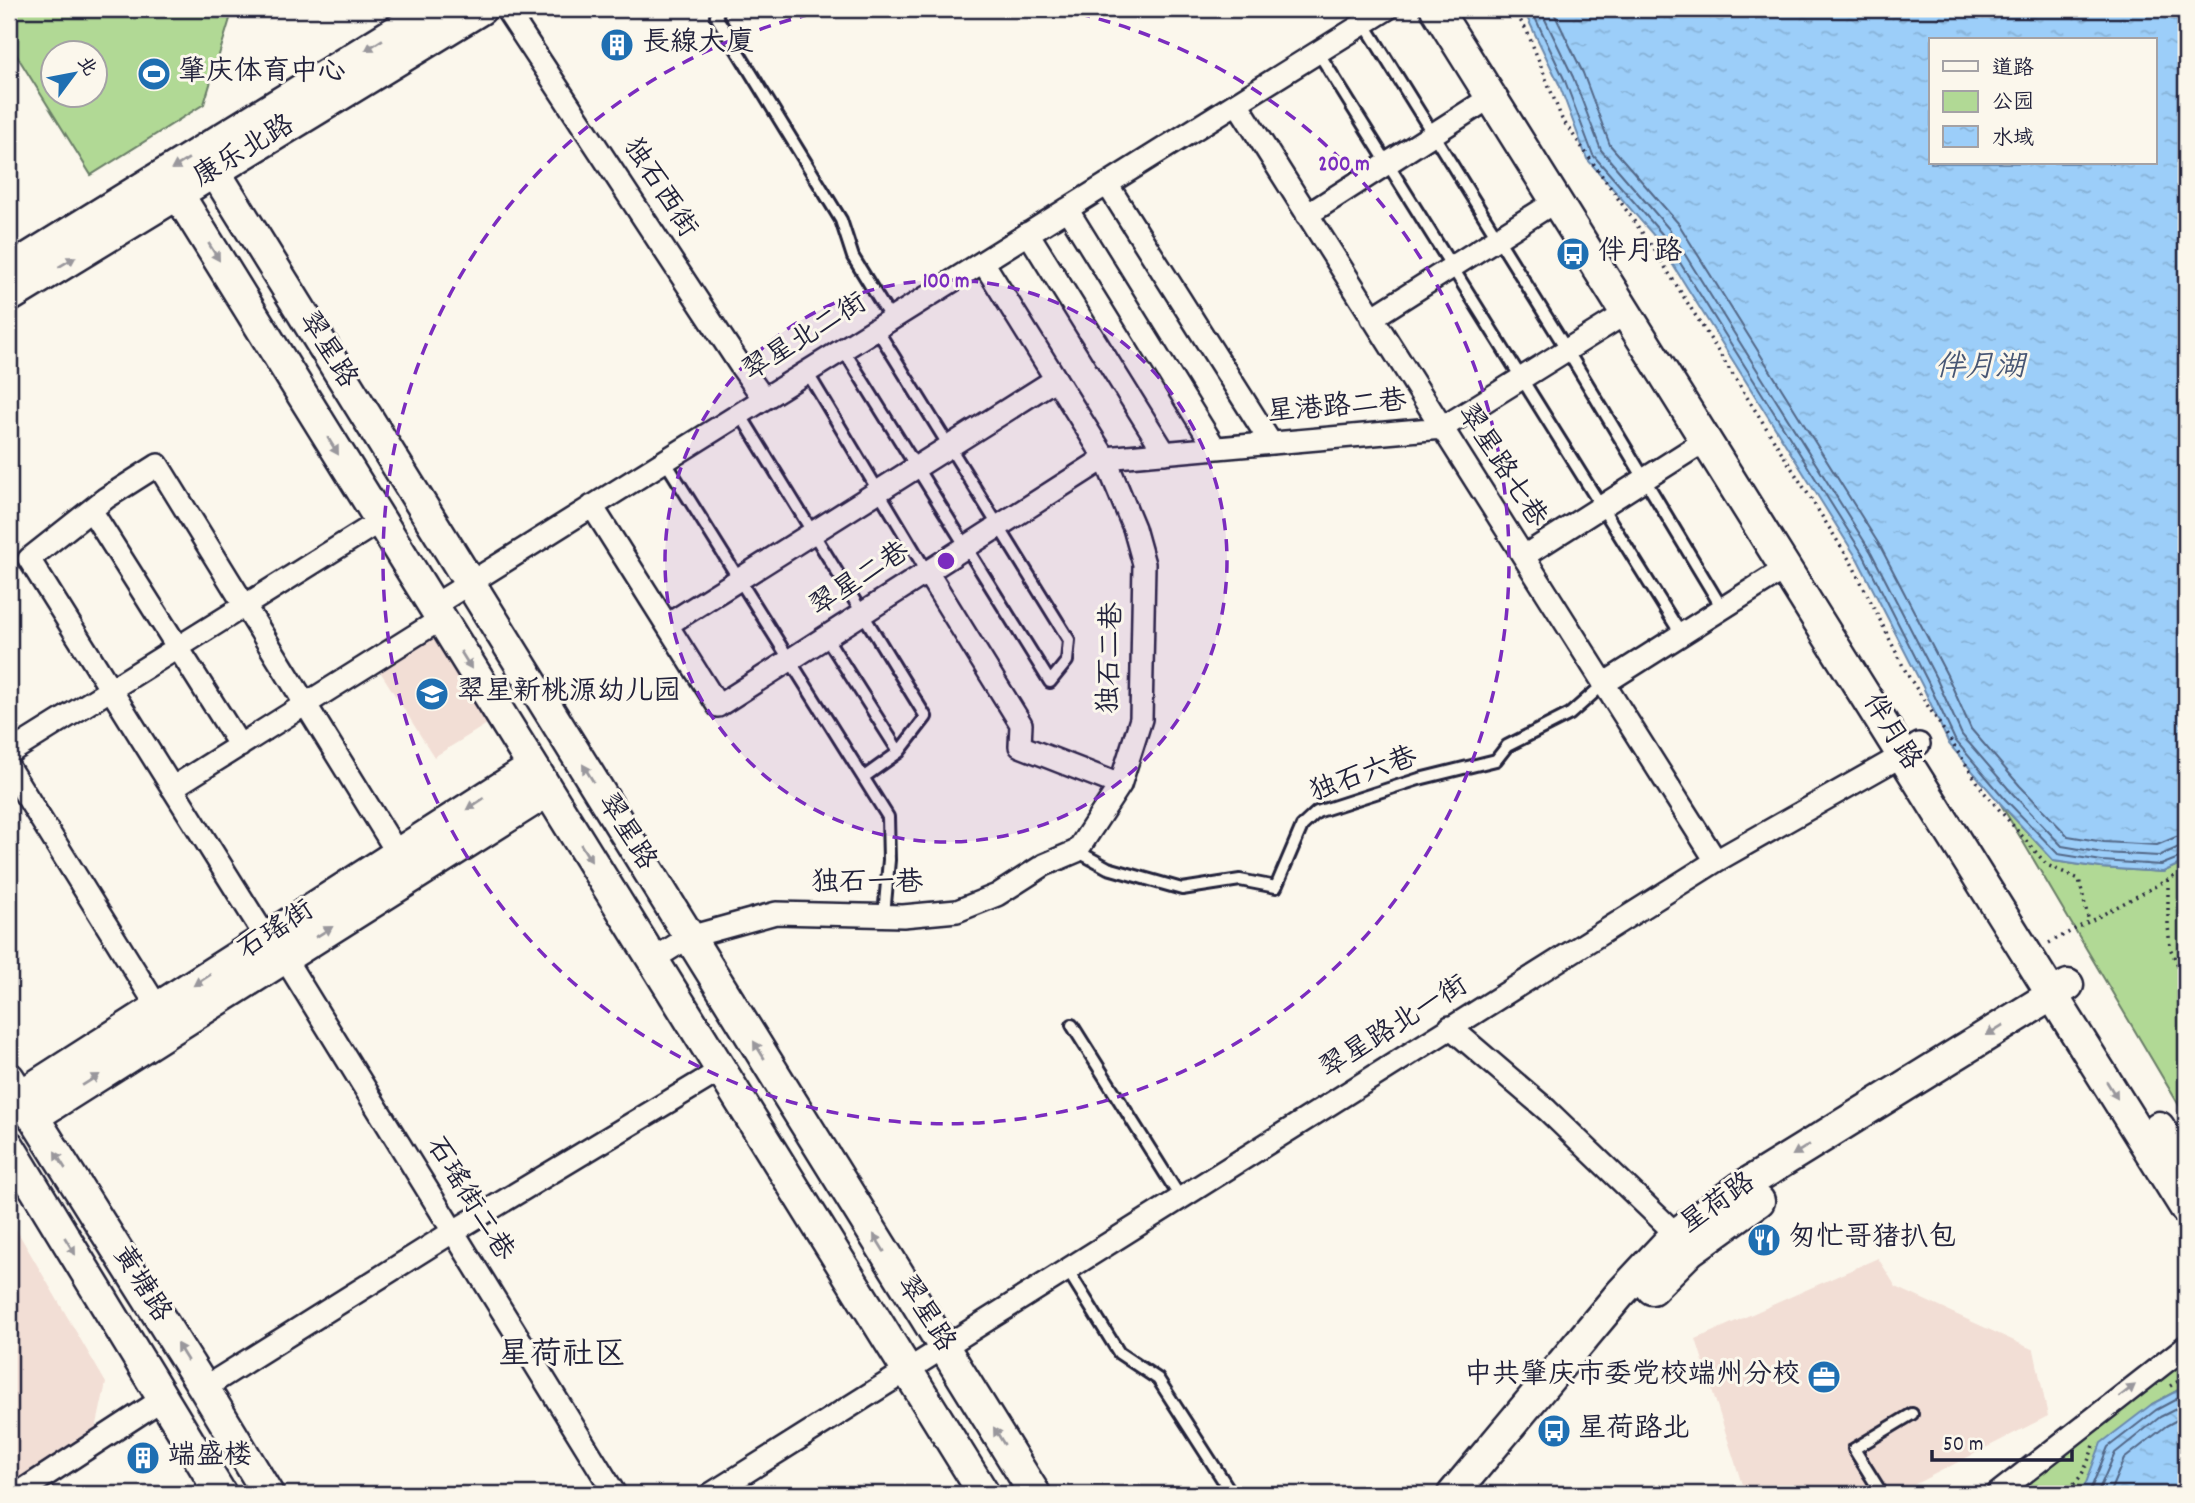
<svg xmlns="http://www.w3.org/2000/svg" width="2195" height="1503" font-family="Dekko,'LXGW WenKai TC',sans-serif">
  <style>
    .built { fill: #f2ded5 }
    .park { fill: #b1d995; stroke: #6a7e68; stroke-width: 2; fill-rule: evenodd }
    .water { fill: url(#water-ripples); stroke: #6b89ad; stroke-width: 2; fill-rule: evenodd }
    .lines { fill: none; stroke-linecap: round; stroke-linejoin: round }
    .shore { stroke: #536787; stroke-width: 2 }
    .lane-casing { stroke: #22223b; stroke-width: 16 }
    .street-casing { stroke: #22223b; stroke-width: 26 }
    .secondary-casing { stroke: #22223b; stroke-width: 35 }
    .path { stroke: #22223b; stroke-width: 3.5; stroke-dasharray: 2 5; stroke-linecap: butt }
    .lane { stroke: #fbf7ec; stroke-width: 10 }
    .street { stroke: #fbf7ec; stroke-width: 21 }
    .secondary { stroke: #fbf7ec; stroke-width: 30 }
    .oneway { fill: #99979c }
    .ring { fill: none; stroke: #7b2cbf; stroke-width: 3.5; stroke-dasharray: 12 9 }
    .labels { text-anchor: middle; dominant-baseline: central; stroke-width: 6; stroke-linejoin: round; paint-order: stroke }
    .poi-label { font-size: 28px; fill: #22223b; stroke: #fbf7ec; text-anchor: start }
    .street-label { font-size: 28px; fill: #22223b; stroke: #fbf7ec }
    .water-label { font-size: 30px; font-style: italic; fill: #475674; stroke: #fbf7ec }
    .quarter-label { font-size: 32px; fill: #22223b; stroke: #fbf7ec }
    .centre { fill: #7b2cbf; stroke: #fbf7ec; stroke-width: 3.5 }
    .ring-label { font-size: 21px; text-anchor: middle; font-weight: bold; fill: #7b2cbf; stroke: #fbf7ec; stroke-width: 6; stroke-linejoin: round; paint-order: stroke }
  </style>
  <defs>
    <pattern id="water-ripples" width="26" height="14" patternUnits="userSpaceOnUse" patternTransform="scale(1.75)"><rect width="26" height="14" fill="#9ccef9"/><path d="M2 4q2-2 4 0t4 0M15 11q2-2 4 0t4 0" fill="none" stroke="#86b1d6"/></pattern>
  </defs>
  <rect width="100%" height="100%" fill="#fbf7ec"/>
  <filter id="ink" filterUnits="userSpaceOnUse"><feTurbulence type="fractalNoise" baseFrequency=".0143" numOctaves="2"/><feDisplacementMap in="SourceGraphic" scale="14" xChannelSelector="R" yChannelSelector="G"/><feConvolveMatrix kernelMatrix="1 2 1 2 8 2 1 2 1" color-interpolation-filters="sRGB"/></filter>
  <g filter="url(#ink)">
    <path class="built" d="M430,632L487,724L434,757L376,665Z
      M9,1217L106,1383L94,1438L9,1489Z
      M1878,1258L1896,1287L2034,1350L2048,1416L1896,1494H1745L1696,1339Z"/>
    <path class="park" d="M9,9H233L204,104L91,175L9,43ZM52,52H94V94H52Z
      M2000,803L2054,861L2101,868L2163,872L2186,861V1117Z
      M2186,1362V1386L2152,1404L2079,1493L2002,1494L2078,1429Z"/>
    <path class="water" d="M1523,9H2186V861L2163,872L2101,868L2054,861L2000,803L1949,744L1923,687L1858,560L1656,238L1587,159L1559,84ZM1931,40H2155V163H1931Z
      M2186,1386V1494H2077L2086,1483L2101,1443L2152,1404Z"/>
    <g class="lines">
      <path class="shore" d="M1531,9L1565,81L1593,155L1662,234L1864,556L1929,684L1955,740L2005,799L2058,854L2102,861L2161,865L2186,855
        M1540,9L1573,77L1601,150L1669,229L1871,552L1937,680L1962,735L2012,793L2062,846L2103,853L2159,856L2179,847L2186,846
        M1552,9L1583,73L1610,145L1678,223L1880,546L1947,675L1971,729L2020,786L2068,836L2104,842L2157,845L2176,837L2186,835
        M2087,1494L2092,1486L2108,1447L2156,1410L2186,1394
        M2097,1494L2115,1453L2160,1417L2186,1404
        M2109,1494L2124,1459L2166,1426L2186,1415"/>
      <defs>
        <path id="lane" d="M719,9L716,16L841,220L853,257L891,319
          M1364,23L1567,350L1722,608
          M1318,52L1681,634
          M843,349L1050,682L1067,661L1069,640L876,328
          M807,372L927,572
          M740,414L926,717L899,752L864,777
          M665,461L888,817L889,860L884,915
          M826,637L899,752
          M1077,851L1108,868L1182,889L1240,880L1276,887L1302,826L1317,812L1419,779L1496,760L1507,746L1570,714L1605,683
          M1072,1025L1180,1197
          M1067,1269L1119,1353L1158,1379L1232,1494
          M1882,1494L1854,1449L1912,1414"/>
        <path id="street" d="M506,9L742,368L764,399
          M1237,103L1716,861
          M1107,184L1271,443
          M1067,209L1215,448
          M1307,215L1491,97
          M1028,233L1165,453
          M1372,318L1556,201
          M592,506L718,706L1105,458L1442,428L1626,313
          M91,510L240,746
          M1524,556L1706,440
          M927,572L1021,724L1020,746L1120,785
          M433,606L1387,9
          M667,625L1056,379
          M1605,683L1786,568
          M9,753L380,521
          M9,768L158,1008
          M172,788L441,619
          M398,854L158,465L106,498L29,559L262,931L271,936L615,1494
          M652,960L689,937L776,913L903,916L957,911L997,895L1044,865L1077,851L1120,785L1141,719L1144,564L1134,528L1105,458L983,262
          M1450,1027L1547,1110L1676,1234
          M204,1388L454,1231L721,1070
          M17,1494L164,1398
          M711,1494L1716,861L1903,755L1919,744
          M1997,1494L2186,1346"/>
        <path id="secondary" d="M1436,9L2186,1209
          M215,172L1035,1494
          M178,194L984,1494
          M9,270L432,9
          M9,297L481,9
          M9,1078L204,1388L268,1494
          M20,1096L533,767
          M33,1117L548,791
          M2159,1127L2186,1170
          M9,1146L221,1494
          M1652,1289L1691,1250L1759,1201
          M1453,1494L1620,1294L1676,1234L1740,1188L2068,985"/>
      </defs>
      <use href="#lane" class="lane-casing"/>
      <use href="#street" class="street-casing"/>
      <use href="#secondary" class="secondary-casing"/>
      <path class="path" d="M1513,9L1527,31L1562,119L1653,248L1852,564L1907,674L1984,792L2047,865L2079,879L2089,922
        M2168,880V925L2170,948L2186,982
        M2049,943L2186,870
        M2170,1386L2186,1377
        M2029,1494H2055
        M2055,1494C2083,1485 2085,1467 2095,1443"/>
      <use href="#lane" class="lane"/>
      <use href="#street" class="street"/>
      <use href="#secondary" class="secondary"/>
    </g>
    <defs><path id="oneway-solid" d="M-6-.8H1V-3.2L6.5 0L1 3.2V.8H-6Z" transform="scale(1.75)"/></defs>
    <g class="oneway">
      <use href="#oneway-solid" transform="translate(374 45) rotate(148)"/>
      <use href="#oneway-solid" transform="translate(180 164) rotate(148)"/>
      <use href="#oneway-solid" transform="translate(214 252) rotate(58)"/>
      <use href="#oneway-solid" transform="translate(67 262) rotate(-31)"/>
      <use href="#oneway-solid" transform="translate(333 446) rotate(58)"/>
      <use href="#oneway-solid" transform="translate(466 660) rotate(58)"/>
      <use href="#oneway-solid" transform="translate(588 773) rotate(-122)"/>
      <use href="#oneway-solid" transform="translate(475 804) rotate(147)"/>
      <use href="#oneway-solid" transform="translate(586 853) rotate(58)"/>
      <use href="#oneway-solid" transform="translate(324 932) rotate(-32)"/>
      <use href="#oneway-solid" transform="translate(202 980) rotate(147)"/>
      <use href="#oneway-solid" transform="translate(1995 1030) rotate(148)"/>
      <use href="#oneway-solid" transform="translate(759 1050) rotate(-122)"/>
      <use href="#oneway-solid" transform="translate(91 1080) rotate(-32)"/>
      <use href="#oneway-solid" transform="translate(2112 1090) rotate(58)"/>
      <use href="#oneway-solid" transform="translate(1801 1150) rotate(148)"/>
      <use href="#oneway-solid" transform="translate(60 1160) rotate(-122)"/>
      <use href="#oneway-solid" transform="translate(879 1243) rotate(-122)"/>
      <use href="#oneway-solid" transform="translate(70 1246) rotate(58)"/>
      <use href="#oneway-solid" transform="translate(182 1352) rotate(-122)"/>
      <use href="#oneway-solid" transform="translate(2127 1391) rotate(-37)"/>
      <use href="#oneway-solid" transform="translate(999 1436) rotate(-122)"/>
    </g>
  </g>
  <circle cx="946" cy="561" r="281" fill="#7b2cbf" fill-opacity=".12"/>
  <g class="ring">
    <circle cx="946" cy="561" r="281"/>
    <path d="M1058 9A563 563 0 1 1 834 9"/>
  </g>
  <defs>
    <symbol id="building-disc" viewBox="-11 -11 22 22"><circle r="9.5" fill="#1f6fb2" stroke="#fbf7ec"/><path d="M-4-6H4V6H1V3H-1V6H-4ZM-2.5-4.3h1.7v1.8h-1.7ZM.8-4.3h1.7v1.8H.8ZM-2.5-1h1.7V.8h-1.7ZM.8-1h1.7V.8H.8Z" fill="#fff"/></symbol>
    <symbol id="stadium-disc" viewBox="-11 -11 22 22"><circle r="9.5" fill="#1f6fb2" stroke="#fbf7ec"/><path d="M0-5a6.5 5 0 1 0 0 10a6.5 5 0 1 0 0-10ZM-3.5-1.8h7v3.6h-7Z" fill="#fff"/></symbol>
    <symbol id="bus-disc" viewBox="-11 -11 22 22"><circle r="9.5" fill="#1f6fb2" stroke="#fbf7ec"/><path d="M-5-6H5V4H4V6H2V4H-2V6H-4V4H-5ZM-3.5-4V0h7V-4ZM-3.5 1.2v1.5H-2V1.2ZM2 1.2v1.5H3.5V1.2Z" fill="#fff"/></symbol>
    <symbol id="school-disc" viewBox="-11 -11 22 22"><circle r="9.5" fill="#1f6fb2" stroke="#fbf7ec"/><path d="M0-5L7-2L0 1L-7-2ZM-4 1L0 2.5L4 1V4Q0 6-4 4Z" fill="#fff"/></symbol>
    <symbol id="restaurant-disc" viewBox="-11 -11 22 22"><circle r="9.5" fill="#1f6fb2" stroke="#fbf7ec"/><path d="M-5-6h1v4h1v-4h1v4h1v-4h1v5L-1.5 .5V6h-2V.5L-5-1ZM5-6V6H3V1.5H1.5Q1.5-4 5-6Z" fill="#fff"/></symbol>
    <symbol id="office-disc" viewBox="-11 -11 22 22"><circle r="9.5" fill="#1f6fb2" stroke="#fbf7ec"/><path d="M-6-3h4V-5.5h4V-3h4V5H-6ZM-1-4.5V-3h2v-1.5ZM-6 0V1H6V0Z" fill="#fff"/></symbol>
  </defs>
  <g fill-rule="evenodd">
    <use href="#building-disc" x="598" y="26" width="38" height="38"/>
    <use href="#stadium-disc" x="135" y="55" width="38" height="38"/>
    <use href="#bus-disc" x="1554" y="235" width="38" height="38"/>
    <use href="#school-disc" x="413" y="675" width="38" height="38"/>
    <use href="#restaurant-disc" x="1745" y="1221" width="38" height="38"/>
    <use href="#office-disc" x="1805" y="1358" width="38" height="38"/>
    <use href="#bus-disc" x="1535" y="1412" width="38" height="38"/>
    <use href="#building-disc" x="124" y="1439" width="38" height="38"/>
  </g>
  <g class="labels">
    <g class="poi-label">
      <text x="642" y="45">長線大廈</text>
      <text x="178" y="74">肇庆体育中心</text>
      <text x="1598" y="254">伴月路</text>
      <text x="457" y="694">翠星新桃源幼儿园</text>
      <text x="1788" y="1240">匆忙哥猪扒包</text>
      <text x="1800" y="1377" text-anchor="end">中共肇庆市委党校端州分校</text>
      <text x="1578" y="1431">星荷路北</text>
      <text x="168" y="1458">端盛楼</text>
    </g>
    <g class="street-label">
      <text transform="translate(245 153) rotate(-31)">康乐北路</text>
      <text transform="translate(658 189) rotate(57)">独石西街</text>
      <text transform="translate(806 339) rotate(-32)">翠星北二街</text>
      <text transform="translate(326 351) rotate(58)">翠星路</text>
      <text transform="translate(1337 409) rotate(-5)">星港路二巷</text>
      <text transform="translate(1500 467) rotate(57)">翠星路七巷</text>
      <text transform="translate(861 581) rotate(-33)">翠星二巷</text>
      <text transform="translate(1113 658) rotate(-88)">独石二巷</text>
      <text transform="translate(1890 733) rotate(58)">伴月路</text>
      <text transform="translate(1364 777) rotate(-20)">独石六巷</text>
      <text transform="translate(625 833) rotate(58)">翠星路</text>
      <text x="867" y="885">独石一巷</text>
      <text transform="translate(277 932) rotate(-33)">石瑶街</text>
      <text transform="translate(1395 1029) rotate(-32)">翠星路北一街</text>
      <text transform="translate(468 1200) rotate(58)">石瑶街二巷</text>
      <text transform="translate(1719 1205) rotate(-35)">星荷路</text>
      <text transform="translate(140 1285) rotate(58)">黄塘路</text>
      <text transform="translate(924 1315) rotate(58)">翠星路</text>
    </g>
    <g class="water-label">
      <text x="1980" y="369">伴月湖</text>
    </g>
    <g class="quarter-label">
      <text x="562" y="1357">星荷社区</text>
    </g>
  </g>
  <circle cx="946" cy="561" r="10" class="centre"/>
  <g class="ring-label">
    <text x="1344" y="170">200 m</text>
    <text x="946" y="287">100 m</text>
  </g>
  <rect width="2195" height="1503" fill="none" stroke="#fbf7ec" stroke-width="35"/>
  <rect x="18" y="18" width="2160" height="1468" fill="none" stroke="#22223b" stroke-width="2.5" filter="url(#ink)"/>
  <rect x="1929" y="38" width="228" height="126" fill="#fbf7ec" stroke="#a4a2a5" stroke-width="2"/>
  <rect x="1943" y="61" width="35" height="10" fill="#fbf7ec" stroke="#a4a2a5" stroke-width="2"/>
  <text x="1992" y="74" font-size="21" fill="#22223b">道路</text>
  <rect x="1943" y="91" width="35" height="21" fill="#b1d995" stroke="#a4a2a5" stroke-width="2"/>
  <text x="1992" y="108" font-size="21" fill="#22223b">公园</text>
  <rect x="1943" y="126" width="35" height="21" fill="url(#water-ripples)" stroke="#a4a2a5" stroke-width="2"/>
  <text x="1992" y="144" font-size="21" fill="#22223b">水域</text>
  <g transform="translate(74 74) rotate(58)"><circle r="33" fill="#fbf7ec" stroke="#a4a2a5" stroke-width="2"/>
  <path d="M0-5L12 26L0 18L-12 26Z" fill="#1f6fb2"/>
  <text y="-10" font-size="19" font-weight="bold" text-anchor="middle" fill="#22223b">北</text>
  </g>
  <path d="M1932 1450v10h140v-10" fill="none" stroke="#22223b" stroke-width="3.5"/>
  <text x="1943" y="1450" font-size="21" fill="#22223b" stroke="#fbf7ec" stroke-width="5" paint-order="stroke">50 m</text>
</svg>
